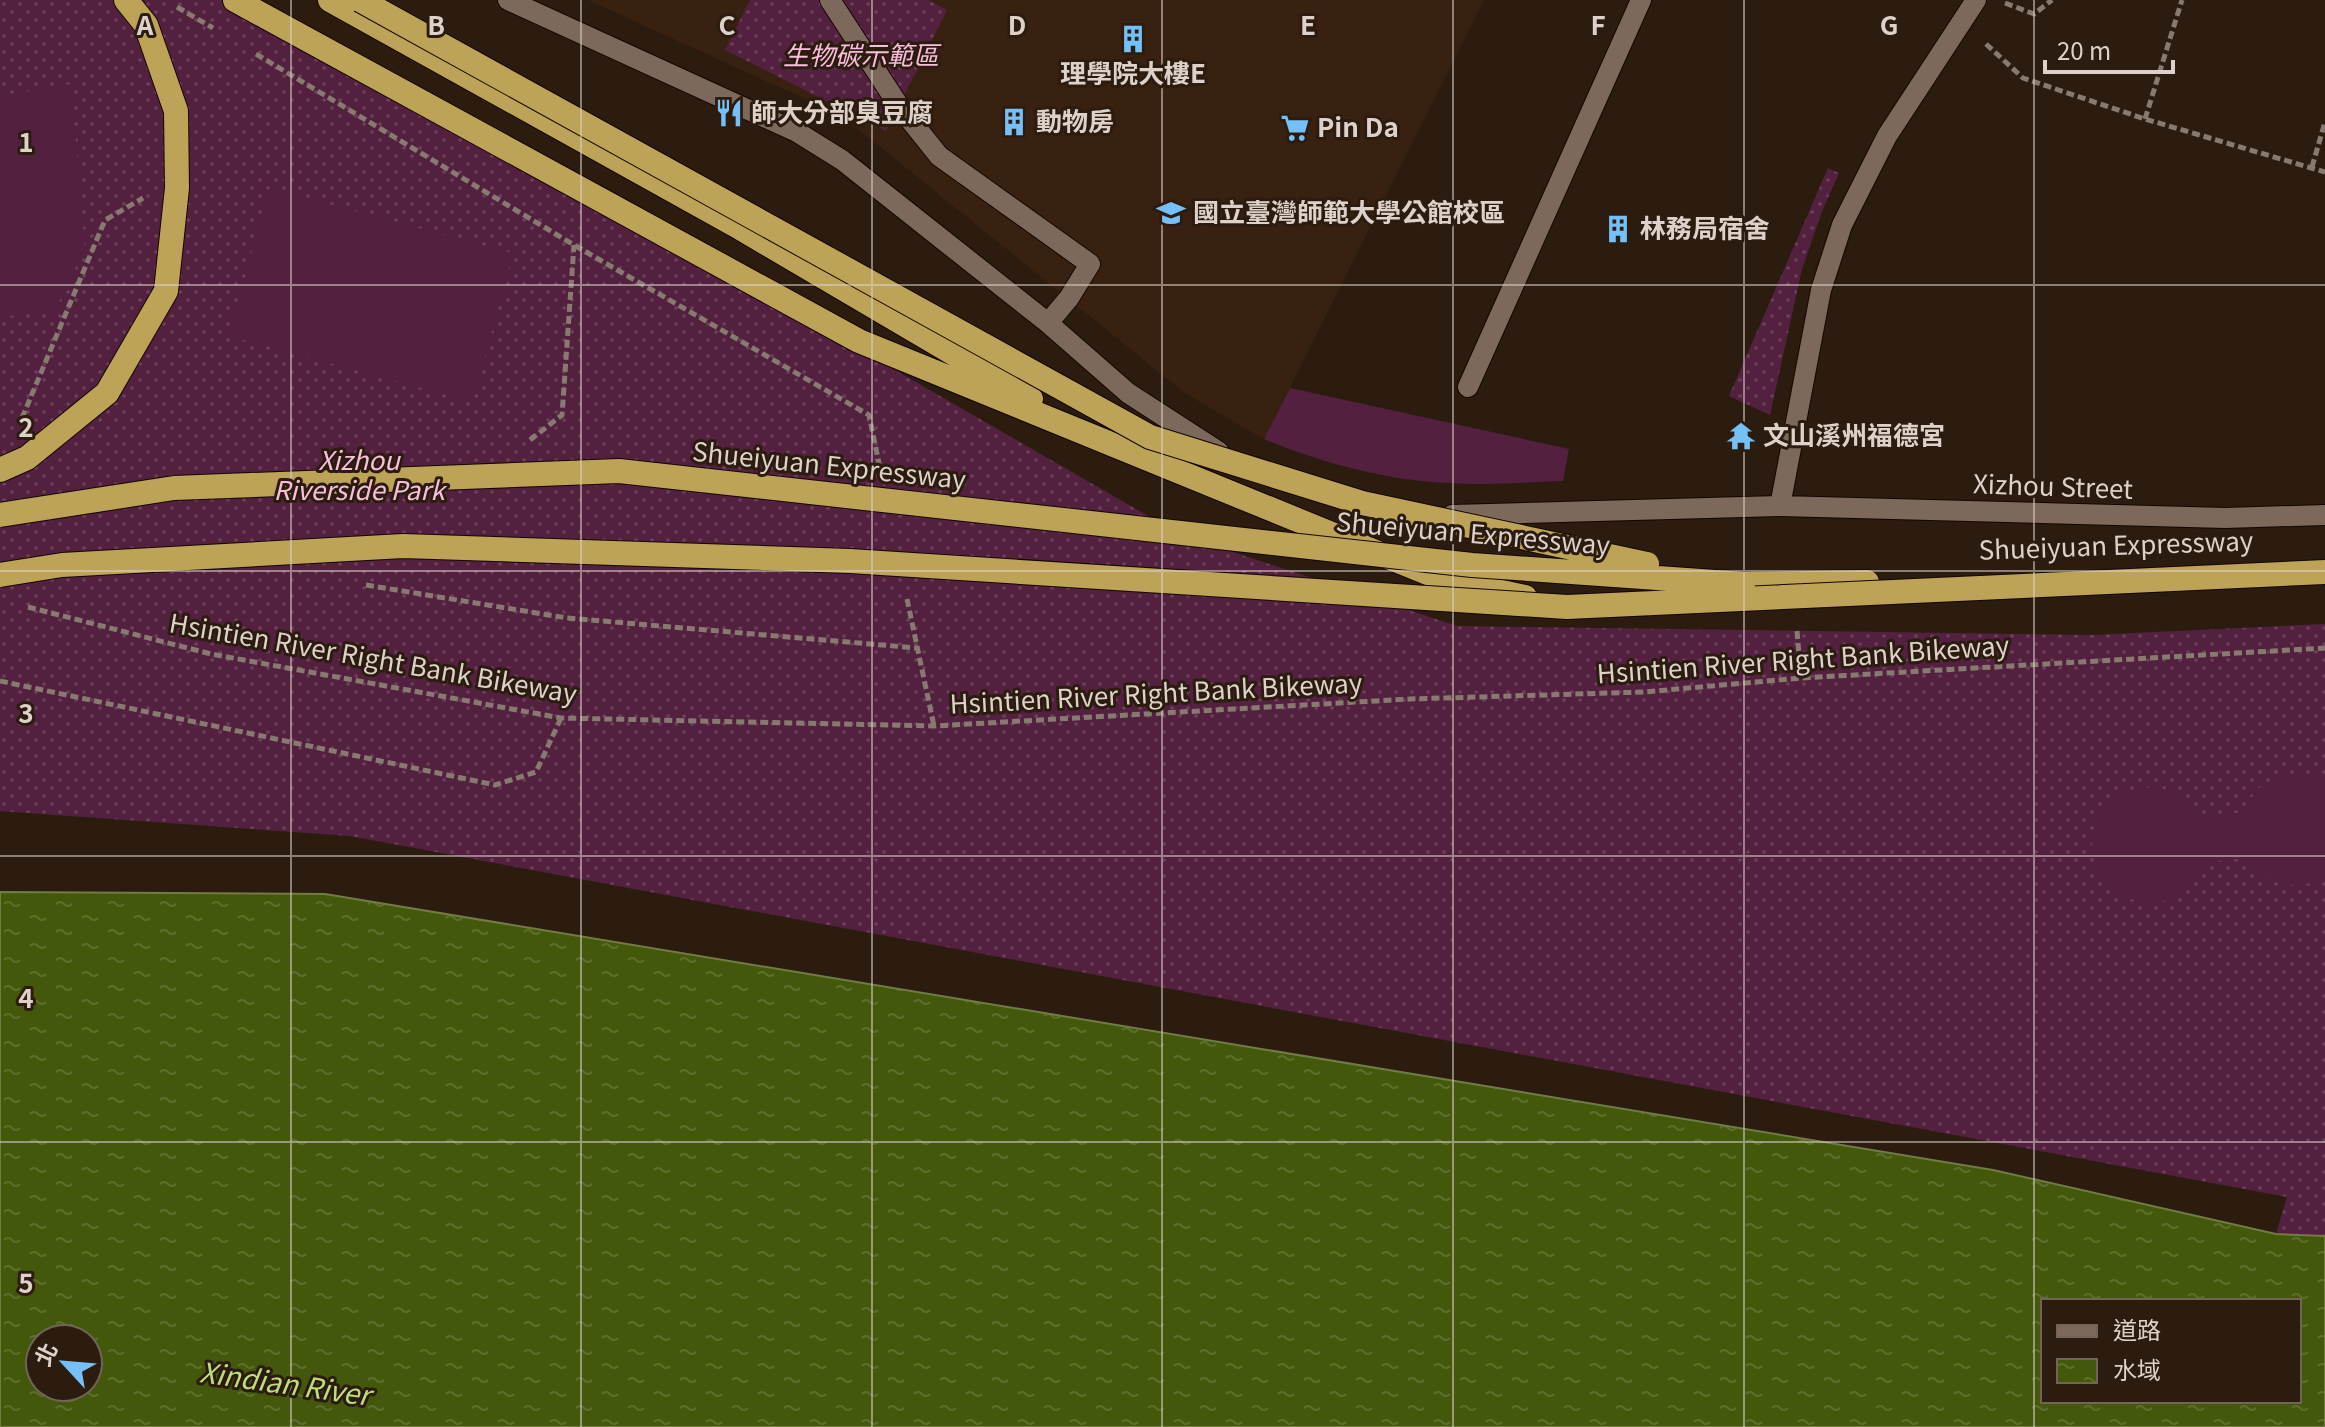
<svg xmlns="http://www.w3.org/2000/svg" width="2325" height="1427" viewBox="0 0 2325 1427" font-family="Georgia,'Noto Sans TC',serif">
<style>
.built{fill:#382111}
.grass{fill:url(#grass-dots)}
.garden{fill:#53213f}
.water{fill:url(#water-ripples);stroke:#717c44;stroke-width:2;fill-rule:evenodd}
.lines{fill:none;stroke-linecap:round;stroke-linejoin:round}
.lane-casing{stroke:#140600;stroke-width:22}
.street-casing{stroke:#140600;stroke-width:22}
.highway-casing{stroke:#140600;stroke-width:26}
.path{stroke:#887a71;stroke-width:5;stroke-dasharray:8 4;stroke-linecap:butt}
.lane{stroke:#7d695b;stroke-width:20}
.street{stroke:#7d695b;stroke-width:20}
.highway{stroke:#bda358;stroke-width:24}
.highway-bridge-casing{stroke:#140600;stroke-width:26;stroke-linecap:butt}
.highway-bridge{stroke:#bda358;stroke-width:24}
.grid{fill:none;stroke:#ddd1ca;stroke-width:2;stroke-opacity:0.55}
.labels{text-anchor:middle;stroke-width:6;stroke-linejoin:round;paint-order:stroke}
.park-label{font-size:26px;font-style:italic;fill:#f9bddd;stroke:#2c1c10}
.poi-label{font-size:26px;font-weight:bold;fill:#ddd1ca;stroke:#2c1c10;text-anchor:start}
.street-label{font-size:26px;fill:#ddd1ca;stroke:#2c1c10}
.water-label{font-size:28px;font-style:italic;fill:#bcdf7c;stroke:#2c1c10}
.grid-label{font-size:26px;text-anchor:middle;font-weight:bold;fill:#ddd1ca;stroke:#2c1c10;stroke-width:6;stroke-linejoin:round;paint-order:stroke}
</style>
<defs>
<pattern id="grass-dots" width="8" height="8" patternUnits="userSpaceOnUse" patternTransform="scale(2)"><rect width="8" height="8" fill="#53213f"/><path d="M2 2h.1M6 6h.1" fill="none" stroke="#6b4059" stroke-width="1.8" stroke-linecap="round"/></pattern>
<pattern id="water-ripples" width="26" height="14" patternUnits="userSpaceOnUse" patternTransform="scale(2)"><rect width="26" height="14" fill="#43580b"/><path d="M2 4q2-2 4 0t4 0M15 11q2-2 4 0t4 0" fill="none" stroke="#5e6f2d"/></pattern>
</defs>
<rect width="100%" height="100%" fill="#2c1c10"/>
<path class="built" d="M588 0H1484L1264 439 1186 394 858 129 812 102Z"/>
<path class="grass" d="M0 0H254L1181 535 1457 626 2091 635 2325 624V1236L2276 1234 2287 1197 350 836 0 811Z
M750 0H928L947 10 886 131 725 50Z
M1828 168 1839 173 1822 211 1802 269 1770 415 1729 396Z"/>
<path class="garden" d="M71 84 85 248 55 311 0 317V96Z
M269 188 513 253 473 402 229 336Z
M1290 388 1569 449 1563 481C1526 482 1487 486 1451 483 1385 480 1325 464 1264 439Z
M2283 774H2310L2325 783V877C2309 887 2283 888 2267 877 2260 873 2253 864 2247 858L2207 862 2184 893 2156 904 2125 898 2101 878 2091 847 2099 815 2123 792 2156 786 2187 798 2203 818 2243 812 2256 790Z"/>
<path class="water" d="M0 892 325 894 1993 1170 2276 1234 2325 1236V1427H0ZM2043 1301H2299V1401H2043ZM40 1339H88V1387H40Z"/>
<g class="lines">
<defs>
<path id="lane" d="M508 0 797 132 842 160 1048 323 1128 393 1219 452
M830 0 899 106 939 156 1090 264 1069 298 1048 323
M1468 387 1641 0
M1452 515 1780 506"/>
<path id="street" d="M1976 0 1887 136 1842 225 1821 290 1780 506 2225 518 2325 515"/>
<path id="highway" d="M235 0 859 341 1442 579 1525 597
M330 0 735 225 1031 399
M0 470 27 458 107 393 166 291 177 188 176 111 146 25 126 0
M1743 584 1867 582"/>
</defs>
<use href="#lane" class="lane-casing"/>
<use href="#street" class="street-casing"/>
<use href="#highway" class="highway-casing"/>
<path class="path" d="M2005 3 2034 14 2052 0
M177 7 213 28
M1986 44 2023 78 2145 119 2325 172
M256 54 574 245 869 415 880 468
M2145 119 2182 0
M2312 167 2325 122
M22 418 105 220 143 198
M530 440 562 415 574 245
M366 585 567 618 917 648
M907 599 934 726
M28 607 211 654 561 718 934 726 1410 699 1644 692 1801 678 2325 648
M1797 631 1801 678
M0 681 495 785 536 772 561 718"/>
<use href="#lane" class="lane"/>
<use href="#street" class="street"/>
<use href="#highway" class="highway"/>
<defs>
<path id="highway-bridge" d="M360 0 1150 437 1362 503 1647 564
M0 515 174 488 619 471 1472 565 1743 584
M0 575 62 565 403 546 850 561 1567 607 2325 572"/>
</defs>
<use href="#highway-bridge" class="highway-bridge-casing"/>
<use href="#highway-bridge" class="highway-bridge"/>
</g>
<path class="grid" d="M291 0V1427M581 0V1427M872 0V1427M1162 0V1427M1453 0V1427M1744 0V1427M2034 0V1427M0 285H2325M0 571H2325M0 856H2325M0 1142H2325"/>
<defs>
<symbol id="building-bare" viewBox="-9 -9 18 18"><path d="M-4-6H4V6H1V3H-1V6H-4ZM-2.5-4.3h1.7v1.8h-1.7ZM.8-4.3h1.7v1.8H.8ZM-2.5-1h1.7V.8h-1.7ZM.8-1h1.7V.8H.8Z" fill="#75c0f6" stroke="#2c1c10" stroke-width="2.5" paint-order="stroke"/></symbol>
<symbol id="restaurant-bare" viewBox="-9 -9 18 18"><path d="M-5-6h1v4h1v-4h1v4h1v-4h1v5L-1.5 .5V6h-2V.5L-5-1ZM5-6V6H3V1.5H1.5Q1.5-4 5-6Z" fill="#75c0f6" stroke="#2c1c10" stroke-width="2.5" paint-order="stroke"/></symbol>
<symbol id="supermarket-bare" viewBox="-9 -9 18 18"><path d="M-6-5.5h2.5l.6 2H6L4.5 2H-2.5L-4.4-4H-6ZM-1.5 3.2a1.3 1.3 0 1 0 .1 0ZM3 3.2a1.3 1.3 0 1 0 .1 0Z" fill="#75c0f6" stroke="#2c1c10" stroke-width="2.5" paint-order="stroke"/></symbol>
<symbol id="university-bare" viewBox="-9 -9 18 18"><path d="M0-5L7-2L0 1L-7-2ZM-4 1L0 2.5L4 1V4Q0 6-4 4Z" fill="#75c0f6" stroke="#2c1c10" stroke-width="2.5" paint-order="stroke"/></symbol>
<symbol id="temple-bare" viewBox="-9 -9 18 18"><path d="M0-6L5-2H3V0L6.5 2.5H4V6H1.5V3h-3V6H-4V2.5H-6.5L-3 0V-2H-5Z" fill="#75c0f6" stroke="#2c1c10" stroke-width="2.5" paint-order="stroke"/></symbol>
</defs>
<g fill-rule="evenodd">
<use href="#building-bare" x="1113" y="19" width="40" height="40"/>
<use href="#restaurant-bare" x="709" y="93" width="40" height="40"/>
<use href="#building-bare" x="994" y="102" width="40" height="40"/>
<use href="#supermarket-bare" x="1275" y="108" width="40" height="40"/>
<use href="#university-bare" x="1151" y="193" width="40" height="40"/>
<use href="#building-bare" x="1598" y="209" width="40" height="40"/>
<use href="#temple-bare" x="1721" y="416" width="40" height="40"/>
</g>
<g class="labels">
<g class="park-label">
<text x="861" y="65">生物碳示範區</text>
<text x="359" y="470">Xizhou<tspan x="359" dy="30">Riverside Park</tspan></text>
</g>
<g class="poi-label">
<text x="1133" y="83" text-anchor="middle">理學院大樓E</text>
<text x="751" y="122">師大分部臭豆腐</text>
<text x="1036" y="131">動物房</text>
<text x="1317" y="137">Pin Da</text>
<text x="1193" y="222">國立臺灣師範大學公館校區</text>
<text x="1640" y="238">林務局宿舍</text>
<text x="1763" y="445">文山溪州福德宮</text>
</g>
<g class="street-label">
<text transform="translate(829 466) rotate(6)" y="9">Shueiyuan Expressway</text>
<text transform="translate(2053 487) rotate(2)" y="9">Xizhou Street</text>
<text transform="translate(1473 534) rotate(5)" y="9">Shueiyuan Expressway</text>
<text transform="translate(2116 546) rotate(-2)" y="9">Shueiyuan Expressway</text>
<text transform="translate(373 659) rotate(10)" y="9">Hsintien River Right Bank Bikeway</text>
<text transform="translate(1803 660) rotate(-4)" y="9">Hsintien River Right Bank Bikeway</text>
<text transform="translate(1156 694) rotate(-3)" y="9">Hsintien River Right Bank Bikeway</text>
</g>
<g class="water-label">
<text transform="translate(285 1384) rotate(8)" y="10">Xindian River</text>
</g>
</g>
<g class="grid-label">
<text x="145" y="35">A</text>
<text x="436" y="35">B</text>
<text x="727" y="35">C</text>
<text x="1017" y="35">D</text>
<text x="1308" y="35">E</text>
<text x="1598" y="35">F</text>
<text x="1889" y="35">G</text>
<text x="26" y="152">1</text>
<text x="26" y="437">2</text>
<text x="26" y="723">3</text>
<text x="26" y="1008">4</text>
<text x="26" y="1293">5</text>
</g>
<rect x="2041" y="1299" width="260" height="104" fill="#2c1c10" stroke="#73645a" stroke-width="2"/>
<rect x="2057" y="1325" width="40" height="12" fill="#7d695b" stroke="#73645a" stroke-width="2"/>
<text x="2113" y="1339" font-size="24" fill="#ddd1ca">道路</text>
<rect x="2057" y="1359" width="40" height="24" fill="url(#water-ripples)" stroke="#73645a" stroke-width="2"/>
<text x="2113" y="1379" font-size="24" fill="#ddd1ca">水域</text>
<g transform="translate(64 1363) rotate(296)"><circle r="38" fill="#2c1c10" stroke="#73645a" stroke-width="2"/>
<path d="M0-6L14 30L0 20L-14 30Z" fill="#75c0f6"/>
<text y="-12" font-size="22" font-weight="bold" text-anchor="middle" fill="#ddd1ca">北</text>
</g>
<path d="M2045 60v12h128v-12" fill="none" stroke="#ddd1ca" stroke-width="4"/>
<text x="2057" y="60" font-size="24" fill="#ddd1ca" stroke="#2c1c10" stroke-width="6" paint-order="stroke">20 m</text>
</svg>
